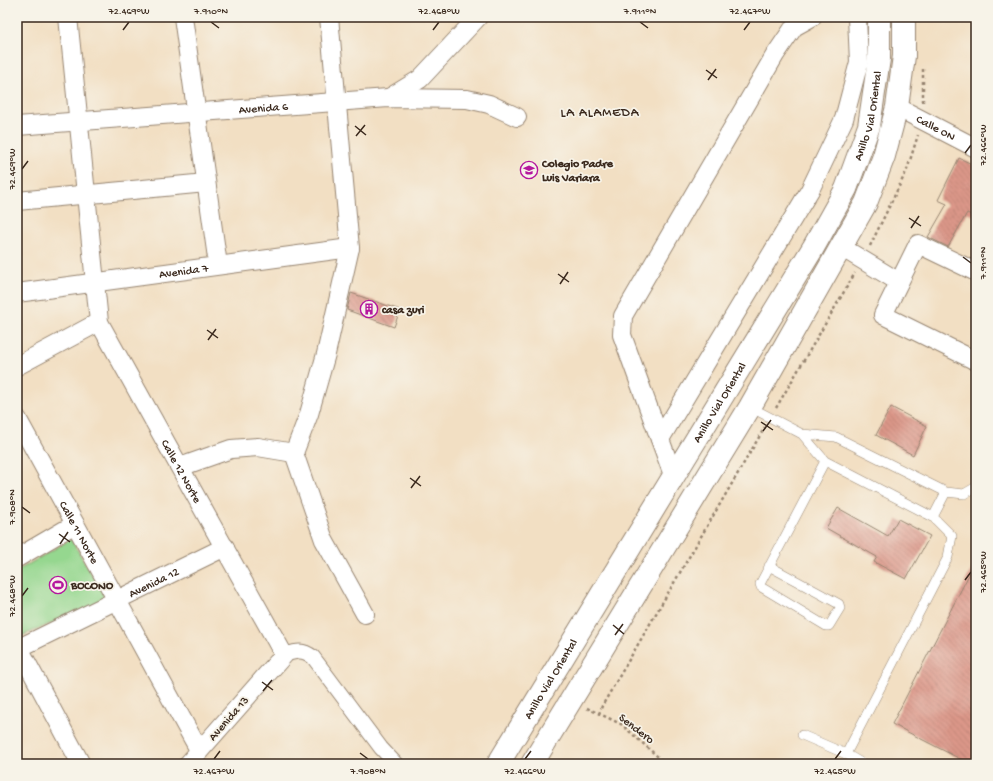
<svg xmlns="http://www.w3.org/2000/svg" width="993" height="781" viewBox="0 0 993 781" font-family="'Gochi Hand',sans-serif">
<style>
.park{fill:#95d78f;stroke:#688056}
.building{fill:url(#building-back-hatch)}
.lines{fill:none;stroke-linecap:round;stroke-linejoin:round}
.service-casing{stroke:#968470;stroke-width:10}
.pedestrian-casing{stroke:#968470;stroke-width:16}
.minor-casing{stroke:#968470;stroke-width:20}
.trunk-casing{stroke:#968470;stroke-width:24}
.path{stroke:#968470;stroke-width:2.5;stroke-dasharray:3 3;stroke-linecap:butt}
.service{stroke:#fff;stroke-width:9}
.pedestrian{stroke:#fff;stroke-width:14}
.minor{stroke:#fff;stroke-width:18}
.trunk{stroke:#fff;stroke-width:22}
.ticks{fill:none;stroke:#3b2a1e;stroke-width:1.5}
.labels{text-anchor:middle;stroke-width:3.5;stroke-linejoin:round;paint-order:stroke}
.street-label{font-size:12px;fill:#3b2a1e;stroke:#f7f3e8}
.poi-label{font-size:12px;font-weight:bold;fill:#3b2a1e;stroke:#f7f3e8;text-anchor:start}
.neighbourhood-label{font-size:13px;letter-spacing:1px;fill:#3b2a1e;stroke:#f7f3e8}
.neatline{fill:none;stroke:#3b2a1e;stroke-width:1.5}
.ticks-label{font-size:10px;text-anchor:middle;fill:#3b2a1e}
</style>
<defs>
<pattern id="building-back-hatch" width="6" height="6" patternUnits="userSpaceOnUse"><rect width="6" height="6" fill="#dc9789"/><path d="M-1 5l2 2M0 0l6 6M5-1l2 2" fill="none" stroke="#b47b6f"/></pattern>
</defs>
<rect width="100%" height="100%" fill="#f7f3e8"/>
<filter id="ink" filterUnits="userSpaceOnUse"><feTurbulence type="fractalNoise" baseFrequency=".025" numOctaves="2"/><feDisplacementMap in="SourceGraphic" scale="8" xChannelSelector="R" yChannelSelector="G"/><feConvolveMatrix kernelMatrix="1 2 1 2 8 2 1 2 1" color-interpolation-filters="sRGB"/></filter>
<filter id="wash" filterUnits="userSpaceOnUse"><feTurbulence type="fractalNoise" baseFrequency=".012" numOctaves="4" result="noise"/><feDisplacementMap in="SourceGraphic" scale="16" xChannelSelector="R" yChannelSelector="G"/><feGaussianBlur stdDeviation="0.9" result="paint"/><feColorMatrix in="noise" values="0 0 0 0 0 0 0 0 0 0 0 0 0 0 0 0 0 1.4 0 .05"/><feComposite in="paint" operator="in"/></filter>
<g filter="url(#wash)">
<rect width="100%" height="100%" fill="#f2dfc3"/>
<path class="park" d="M71 539 107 600 17 638V571Z"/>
<g id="blocks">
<path class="building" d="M959 158 976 166V217L967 213 948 247 928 237 947 204 938 200Z
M351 293 400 310 394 327 347 310Z
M891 407 927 426 913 455 876 435Z
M838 508 888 536 898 519 930 536 906 579 874 562 877 557 826 528Z
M976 561V764H970L892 724Z"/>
</g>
</g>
<g filter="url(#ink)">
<use href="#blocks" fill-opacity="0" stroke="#968470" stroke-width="1"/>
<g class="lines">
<defs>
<path id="service" d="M750 407 802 434 825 461 933 517 952 536 948 557 846 754
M802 434 836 437 946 492 964 494 976 487
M933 517 946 492
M769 566 839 604 840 608 829 626H826L761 587 760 584 825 461
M802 735 846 754 863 764"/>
<path id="pedestrian" d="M284 655C297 651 302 649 313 657L381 748 396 764"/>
<g id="minor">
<path id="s1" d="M68 17 99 322 284 655 188 764"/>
<path d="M183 17 218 265"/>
<path d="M329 17 350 248 326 354 309 414 294 453 324 540 365 614"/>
<path d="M389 98 420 79 478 17"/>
<path id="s2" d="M897 107 976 148"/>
<path id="s3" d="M17 126 388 98 467 99 489 104 517 117"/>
<path d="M17 201 206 183"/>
<path d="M841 247 899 282"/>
<path d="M976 272 918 244 883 315 976 361"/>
<path id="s4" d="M17 293 350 248"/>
<path d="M17 366 99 322"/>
<path id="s5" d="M17 418 199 750"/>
<path d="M660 439 810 190 844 119 859 62 857 17"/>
<path d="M180 467 231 449 258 447 294 453"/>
<path d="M673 475 622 335 623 316 775 55 794 27 812 17"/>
<path d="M17 558 75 524"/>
<path d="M19 648 81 764"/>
<path id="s6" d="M17 649 225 547"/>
</g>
<g id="trunk">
<path id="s7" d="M498 764 813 248 846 189 869 126 879 59V17"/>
<path d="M532 764 750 407 866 203 884 156 897 107 904 56V17"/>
</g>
</defs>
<use href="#service" class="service-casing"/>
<use href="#pedestrian" class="pedestrian-casing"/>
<use href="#minor" class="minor-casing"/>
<use href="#trunk" class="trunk-casing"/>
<path class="path" d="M923 102V67
M870 246 907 170 918 135
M776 408 855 273
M587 708 621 724 666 764
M599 714 602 706 765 427"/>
<use href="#service" class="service"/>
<use href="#pedestrian" class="pedestrian"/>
<use href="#minor" class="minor"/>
<use href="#trunk" class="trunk"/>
</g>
</g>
<path class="ticks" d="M211 22 219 28M640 22 648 28M123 30 129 22M433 30 439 22M744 30 750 22M706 70 717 78M708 80 716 69M355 126 366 135M356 136 365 125M965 153 971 145M22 169 28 161M909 218 921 226M911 228 919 216M963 257 971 263M558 274 569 282M560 284 568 272M207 330 218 338M208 340 216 329M761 422 773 430M763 431 771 420M410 478 421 486M411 488 420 476M22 507 30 513M59 534 70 542M60 544 68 532M965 580 971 572M22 596 28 588M613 625 624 634M615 635 623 624M262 682 273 690M263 691 272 680M360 753 368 759M214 759 220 751M525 759 531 751M835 759 841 751"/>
<defs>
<symbol id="university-ring" viewBox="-11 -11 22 22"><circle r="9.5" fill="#f7f3e8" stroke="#b5179e" stroke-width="1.5"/><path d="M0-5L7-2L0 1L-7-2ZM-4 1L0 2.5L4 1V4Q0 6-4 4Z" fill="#b5179e"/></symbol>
<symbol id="building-ring" viewBox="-11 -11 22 22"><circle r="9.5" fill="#f7f3e8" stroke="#b5179e" stroke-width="1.5"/><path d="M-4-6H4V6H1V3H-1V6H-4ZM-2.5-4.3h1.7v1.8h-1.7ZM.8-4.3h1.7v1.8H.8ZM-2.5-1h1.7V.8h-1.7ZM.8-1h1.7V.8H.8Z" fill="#b5179e"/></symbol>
<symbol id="stadium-ring" viewBox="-11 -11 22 22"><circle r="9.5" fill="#f7f3e8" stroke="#b5179e" stroke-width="1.5"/><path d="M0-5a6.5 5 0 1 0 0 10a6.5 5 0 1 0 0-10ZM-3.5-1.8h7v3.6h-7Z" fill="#b5179e"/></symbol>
</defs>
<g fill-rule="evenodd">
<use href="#university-ring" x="519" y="160" width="20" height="20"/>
<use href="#building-ring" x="359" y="299" width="20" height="20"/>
<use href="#stadium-ring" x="48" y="575" width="20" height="20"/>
</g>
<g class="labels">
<g class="street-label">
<text dy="4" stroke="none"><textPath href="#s3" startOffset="247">Avenida 6</textPath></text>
<text dy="4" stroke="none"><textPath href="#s7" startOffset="749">Anillo Vial Oriental</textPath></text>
<text dy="4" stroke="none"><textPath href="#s2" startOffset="44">Calle 0N</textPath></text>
<text dy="4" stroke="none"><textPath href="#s4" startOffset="168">Avenida 7</textPath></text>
<text dy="4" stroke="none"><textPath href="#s7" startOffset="424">Anillo Vial Oriental</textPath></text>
<text dy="4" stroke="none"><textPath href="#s1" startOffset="477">Calle 12 Norte</textPath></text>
<text dy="4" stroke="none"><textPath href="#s5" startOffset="130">Calle 11 Norte</textPath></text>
<text dy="4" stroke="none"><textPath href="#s6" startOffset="152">Avenida 12</textPath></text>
<text dy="4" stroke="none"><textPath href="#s7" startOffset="100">Anillo Vial Oriental</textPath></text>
<text transform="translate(228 718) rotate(-49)" y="4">Avenida 13</text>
<text transform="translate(637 728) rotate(38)" y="4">Sendero</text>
</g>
<g class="poi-label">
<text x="542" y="167">Colegio Padre<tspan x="542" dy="14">Luis Variara</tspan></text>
<text x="382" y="313">casa zuri</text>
<text x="71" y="589">BOCONO</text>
</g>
<g class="neighbourhood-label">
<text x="600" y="116">LA ALAMEDA</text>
</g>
</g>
<rect width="993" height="781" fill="none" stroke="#f7f3e8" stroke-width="44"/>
<rect x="22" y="22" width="949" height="737" class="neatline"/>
<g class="ticks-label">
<text x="129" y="14">72.469°W</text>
<text x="211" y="14">7.910°N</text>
<text x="439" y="14">72.468°W</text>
<text x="640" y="14">7.911°N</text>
<text x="750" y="14">72.467°W</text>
<text transform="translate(982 145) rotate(-90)" y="4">72.466°W</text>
<text transform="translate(11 169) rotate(-90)" y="4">72.469°W</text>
<text transform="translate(982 263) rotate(-90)" y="4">7.911°N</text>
<text transform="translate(11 507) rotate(-90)" y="4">7.908°N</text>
<text transform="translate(982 572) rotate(-90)" y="4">72.465°W</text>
<text transform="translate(11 596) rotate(-90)" y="4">72.468°W</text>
<text x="214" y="774">72.467°W</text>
<text x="368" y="774">7.908°N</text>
<text x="525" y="774">72.466°W</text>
<text x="835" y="774">72.465°W</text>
</g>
</svg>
